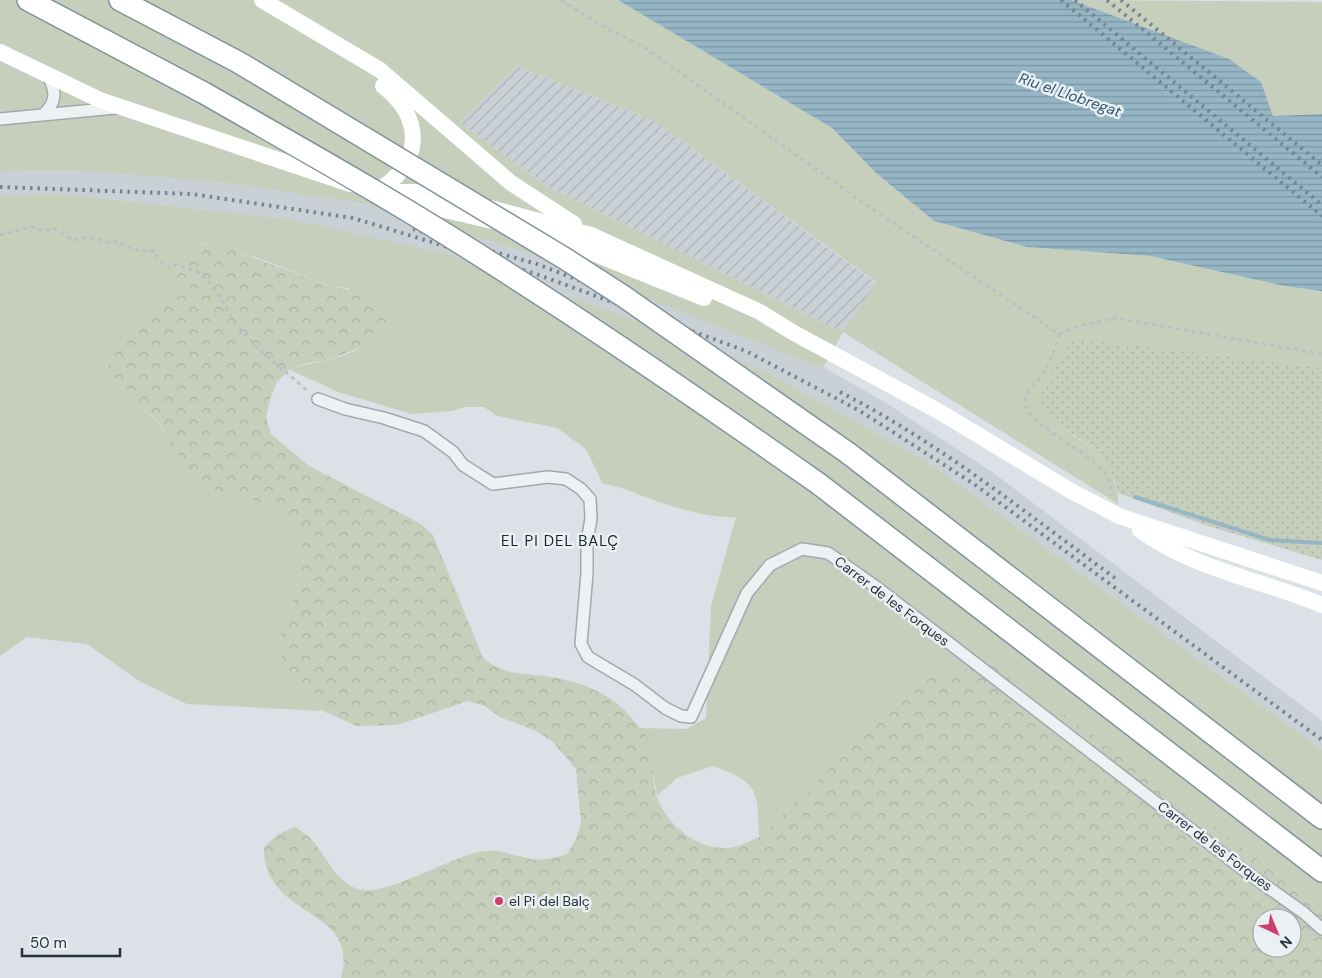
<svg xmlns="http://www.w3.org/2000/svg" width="1322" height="978" viewBox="0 0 1322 978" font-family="'DM Sans',sans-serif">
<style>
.built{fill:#c9d1d7}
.industrial{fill:url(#industrial-furrows)}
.grass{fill:#c5cfbc;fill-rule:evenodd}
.forest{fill:url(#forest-crowns);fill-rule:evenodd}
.park{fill:url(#park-dots)}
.water{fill:url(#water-rules)}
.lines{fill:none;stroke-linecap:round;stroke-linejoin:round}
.stream{stroke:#96b6c6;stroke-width:4}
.street-casing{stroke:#a1a9af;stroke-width:14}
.highway-casing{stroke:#83929c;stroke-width:24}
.path{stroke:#babfc4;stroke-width:2.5;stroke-dasharray:4 4;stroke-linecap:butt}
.street{stroke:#eef1f4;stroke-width:11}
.secondary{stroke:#fff;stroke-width:16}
.highway{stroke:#fff;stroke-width:21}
.rail{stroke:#75848f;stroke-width:4;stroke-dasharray:2.5 5;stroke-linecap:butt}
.highway-bridge-casing{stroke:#83929c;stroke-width:24;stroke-linecap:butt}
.highway-bridge{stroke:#fff;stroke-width:21}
.poi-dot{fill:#cc3f6f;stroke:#eaf0f4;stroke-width:2}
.labels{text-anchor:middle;stroke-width:5;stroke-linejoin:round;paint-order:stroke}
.street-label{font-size:14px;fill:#25323b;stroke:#eaf0f4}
.poi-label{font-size:14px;fill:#25323b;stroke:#eaf0f4;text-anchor:start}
.water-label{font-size:15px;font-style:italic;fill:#30586f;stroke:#eaf0f4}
.neighbourhood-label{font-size:15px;letter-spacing:1px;fill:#18222c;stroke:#eaf0f4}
</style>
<defs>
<pattern id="industrial-furrows" width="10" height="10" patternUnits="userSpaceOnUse" patternTransform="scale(1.25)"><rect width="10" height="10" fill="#c9d1d7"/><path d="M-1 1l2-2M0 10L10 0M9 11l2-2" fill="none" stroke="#acb4b9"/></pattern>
<pattern id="forest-crowns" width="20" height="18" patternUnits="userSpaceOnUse" patternTransform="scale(1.25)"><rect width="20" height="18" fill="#c5cfbc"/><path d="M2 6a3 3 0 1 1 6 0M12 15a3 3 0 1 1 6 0" fill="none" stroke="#a9b2a2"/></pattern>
<pattern id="park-dots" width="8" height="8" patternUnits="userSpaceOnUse" patternTransform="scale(1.25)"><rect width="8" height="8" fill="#c5cfbc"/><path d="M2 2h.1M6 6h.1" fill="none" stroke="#a9b2a2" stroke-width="1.8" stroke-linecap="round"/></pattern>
<pattern id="water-rules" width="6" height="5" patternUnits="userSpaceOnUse" patternTransform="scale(1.25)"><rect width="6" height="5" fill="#96b6c6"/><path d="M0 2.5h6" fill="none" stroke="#7a95a2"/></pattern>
</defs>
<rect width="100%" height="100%" fill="#dbe1e6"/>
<path class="built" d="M73 170 227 183 360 203 543 257 823 367 883 401 992 472 1322 721V750L928 462 765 371 288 219 60 194 0 196V171Z"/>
<path class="industrial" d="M517 66 654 121 876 283 843 332 547 186 460 123Z"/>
<path class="grass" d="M0 0H618L832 128 876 173 934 221 1027 247 1150 256 1284 286 1322 291V368L1072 339 1059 425C1090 447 1118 463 1118 504L843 332 823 368 543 257 360 203 227 183 73 170 0 171ZM517 66 654 121 876 282 843 332 547 186 460 123Z
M1072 0 1322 2V114L1272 116 1261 82Z
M60 194 288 219 448 254 635 320 765 371 928 462 1322 750V912L1255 857 996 662 932 677 915 687 759 837C758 790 759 783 713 766L677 778 657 796 648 740 638 728 687 729 706 718 711 606 736 517C712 519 672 507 648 498 634 493 619 485 603 484L586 449 557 428 497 416 484 407H464L452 411 412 414 338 392 290 370C303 364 313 363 328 360 346 356 363 347 378 338L349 288 333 287C287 270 240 247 191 242L171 290 128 334 107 366 129 400 156 419 167 437 245 498 264 503 298 534 304 550 299 588 286 616 301 689 323 711 187 704 139 681 87 644 27 637 0 656V196Z"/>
<path class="forest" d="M191 242 228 248 333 287 366 292 378 304 387 320 379 338 362 347 328 360 306 363 289 370 277 382 270 399 266 417 271 434 309 466 421 524 433 535 483 658C507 677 523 672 551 677 579 682 609 692 628 714 634 721 645 732 649 741 655 758 651 780 657 797 666 824 697 850 727 848 739 847 748 842 759 837L915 687 932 677 996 662 1255 857 1322 912V978H341C361 905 263 921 264 847L277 835 295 827C300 831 306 834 310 838 327 855 336 886 363 890 389 894 450 858 478 852 495 848 514 855 530 859 543 861 555 858 567 854L576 839 581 823 576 769 552 741 536 731 500 717 485 706 468 701 397 725 357 726 323 711 301 689 282 658 280 638 286 616 299 588 304 550 298 535 264 503 223 493 202 484 177 455 157 419 129 400 107 366 128 334 171 290ZM1262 918H1292V948H1262Z"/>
<path class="park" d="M1072 338 1322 368V560L1208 526 1118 493C1112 454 1074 436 1044 414L1041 393Z"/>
<path class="water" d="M618 0H1071L1229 59 1261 82 1273 116 1322 114V291L1284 286 1150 256 1027 247 934 221 876 173 832 128Z"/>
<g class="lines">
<path class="stream" d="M1135 497 1270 540 1322 543"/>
<defs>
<path id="street" d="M43 115C56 103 57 92 48 76
M0 119 115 108
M318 399 345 409 384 418 424 431 453 452 463 465 493 484 548 477 566 479 581 489 590 499 591 519 587 541V573L581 644 588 657 635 685 665 708 681 716 691 717 747 593 770 565 802 549 828 553 879 589 1245 871 1304 913 1322 929"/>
<path id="highway" d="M28 0 204 93
M120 0 238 62
M848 453 1322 818
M819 484 1322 871"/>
</defs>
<use href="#street" class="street-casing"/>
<use href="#highway" class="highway-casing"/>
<path class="path" d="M561 0 600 25 644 47 865 204 1059 334
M0 235 31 227 46 231 54 228 70 238 78 240 85 237 105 241 108 243 118 241C127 249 143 252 155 251 157 260 163 265 171 268L177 264 202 274 221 298 235 324 260 350 309 392
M1059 334 1082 325 1116 318 1322 354
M1059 334C1055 349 1050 362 1041 376 1037 383 1025 392 1025 401 1024 427 1099 453 1109 480 1111 485 1110 490 1110 496"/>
<use href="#street" class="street"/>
<path class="secondary" d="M262 0 380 70 511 183 574 224
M0 52 100 100 350 184
M375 192H424L462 201
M375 192C423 165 425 119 383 86
M397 199 497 222
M490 208 591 235 760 312 794 333 940 412 1071 491 1119 516 1322 583
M530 231 573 245 704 298
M1140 530C1193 569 1262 580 1322 605"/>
<use href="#highway" class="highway"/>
<path class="rail" d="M1061 0 1322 216
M1075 0 1322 205
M1107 0 1322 177
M1121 0 1322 165
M0 187 192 194 353 218 536 274 746 351 860 411 974 484 1322 740
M413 229 537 264 648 307
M840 392C938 442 1026 513 1115 578"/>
<defs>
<path id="highway-bridge" d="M238 62 564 258 623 296 848 453
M204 93C300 148 397 202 490 262 602 333 711 408 819 484"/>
</defs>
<use href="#highway-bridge" class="highway-bridge-casing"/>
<use href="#highway-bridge" class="highway-bridge"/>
</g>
<circle class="poi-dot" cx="499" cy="901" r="5"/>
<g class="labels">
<g class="street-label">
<text transform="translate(892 601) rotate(37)" y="5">Carrer de les Forques</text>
<text transform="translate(1215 846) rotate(37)" y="5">Carrer de les Forques</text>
</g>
<g class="poi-label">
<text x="509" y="906">el Pi del Balç</text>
</g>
<g class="water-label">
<text transform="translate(1070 95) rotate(19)" y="5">Riu el Llobregat</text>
</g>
<g class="neighbourhood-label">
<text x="560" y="546">EL PI DEL BALÇ</text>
</g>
</g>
<g transform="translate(1277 933) rotate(136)"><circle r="24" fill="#eaf0f4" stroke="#9ba4aa"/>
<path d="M0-4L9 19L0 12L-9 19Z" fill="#cc3f6f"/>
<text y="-8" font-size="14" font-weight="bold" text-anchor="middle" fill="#25323b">N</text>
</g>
<path d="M22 948v8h98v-8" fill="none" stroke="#25323b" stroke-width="2.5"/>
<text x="30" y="948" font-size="15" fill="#25323b" stroke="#eaf0f4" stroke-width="4" paint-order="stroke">50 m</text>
</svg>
